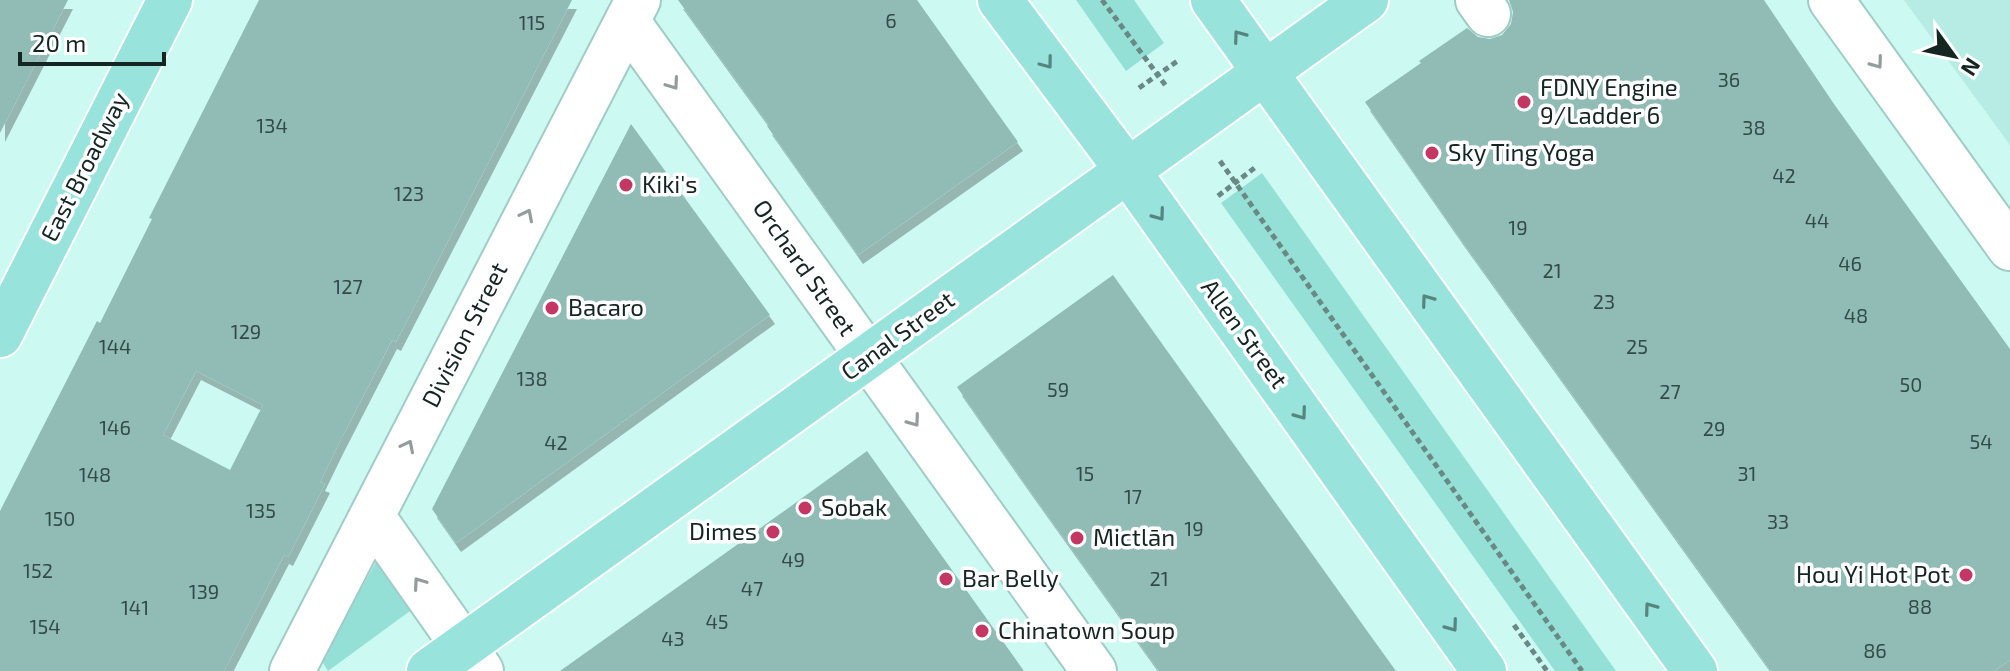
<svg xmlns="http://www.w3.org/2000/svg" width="2010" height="671" viewBox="0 0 2010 671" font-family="'Exo 2',sans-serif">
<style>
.built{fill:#b7ece5}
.green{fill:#94e0d7}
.building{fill:#91bcb6;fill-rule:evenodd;filter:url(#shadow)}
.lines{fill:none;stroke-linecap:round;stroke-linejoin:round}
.minor-casing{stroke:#a1ccc6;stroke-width:48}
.major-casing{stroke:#fff;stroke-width:48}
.path{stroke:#6a8984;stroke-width:5;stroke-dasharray:6 4;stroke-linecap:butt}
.minor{stroke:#fff;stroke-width:44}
.major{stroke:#98e3db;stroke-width:44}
.oneway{stroke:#56847e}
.oneway2{stroke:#959d9c}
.poi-dot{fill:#c43765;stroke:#fff;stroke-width:3}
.labels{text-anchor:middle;stroke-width:7;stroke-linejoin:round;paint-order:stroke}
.number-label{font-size:20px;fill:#334b47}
.poi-label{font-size:24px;fill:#142522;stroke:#fff;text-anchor:start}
.street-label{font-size:24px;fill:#142522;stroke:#fff}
</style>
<defs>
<filter id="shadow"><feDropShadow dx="5" dy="9" stdDeviation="0" flood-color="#0004"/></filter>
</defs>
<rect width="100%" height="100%" fill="#ccf9f2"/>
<path class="built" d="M1904 0H2010V145Z"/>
<path class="green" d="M1076 0H1134L1164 43 1126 71Z
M1262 173 1616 671H1555L1221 203Z
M376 562 410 611 328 671 321 660Z"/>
<path class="building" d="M0 0H68L0 133Z
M259 0H572L396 342 392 340 339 443 320 482 325 484 288 557 284 555 224 671H0V511L97 321 100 323 152 219 149 218ZM196 371 263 405 230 470 163 435Z
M678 0H917L1018 142 858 255 767 126 769 125Z
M1509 0H1764L1834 104 2010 349V660L1994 671H1771L1459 237 1365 102 1421 63 1419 61 1467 28 1478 37 1490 39 1502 35 1511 24 1513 12Z
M631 124 770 315 456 543 432 509Z
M1113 275 1370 635 1396 671H1159L1028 488 957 387Z
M867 451 1024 671H560L787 509Z"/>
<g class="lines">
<defs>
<path id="minor" d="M1478 0 1488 14
M1831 0 2010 248
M627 21 1094 671
M372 516 481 671
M292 671 638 0"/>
<path id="major" d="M1000 0 1128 171 1484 671
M1213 0 1695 671
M0 335 170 0
M429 671 1366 0"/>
</defs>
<use href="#minor" class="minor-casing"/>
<use href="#major" class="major-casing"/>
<path class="path" d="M1102 0 1166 86
M1139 88 1179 60
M1220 161 1582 671
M1218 196 1257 166
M1514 625 1547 671"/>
<use href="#minor" class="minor"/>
<use href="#major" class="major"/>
</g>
<defs><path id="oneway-chevron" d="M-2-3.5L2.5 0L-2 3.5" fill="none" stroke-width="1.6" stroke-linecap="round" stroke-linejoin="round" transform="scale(2)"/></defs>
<g class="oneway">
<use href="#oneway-chevron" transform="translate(1239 36) rotate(-126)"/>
<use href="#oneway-chevron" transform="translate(1047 63) rotate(53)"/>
<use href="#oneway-chevron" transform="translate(1159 215) rotate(54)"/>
<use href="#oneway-chevron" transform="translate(1427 300) rotate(-126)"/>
<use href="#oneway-chevron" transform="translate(1301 414) rotate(54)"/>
<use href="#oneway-chevron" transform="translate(1650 608) rotate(-126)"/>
<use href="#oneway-chevron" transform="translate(1452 626) rotate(54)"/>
</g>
<g class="oneway2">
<use href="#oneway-chevron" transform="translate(1877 63) rotate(54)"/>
<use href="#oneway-chevron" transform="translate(673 84) rotate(55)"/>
<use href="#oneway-chevron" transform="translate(527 215) rotate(-63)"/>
<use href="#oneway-chevron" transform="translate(914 421) rotate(54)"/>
<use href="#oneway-chevron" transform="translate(408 446) rotate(-63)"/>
<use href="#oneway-chevron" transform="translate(419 583) rotate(-125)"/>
</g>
<g class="poi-dot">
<circle cx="1524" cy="102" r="8"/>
<circle cx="1432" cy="153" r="8"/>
<circle cx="626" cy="185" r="8"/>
<circle cx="552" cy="308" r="8"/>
<circle cx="805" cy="508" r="8"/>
<circle cx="773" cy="532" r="8"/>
<circle cx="1077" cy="538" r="8"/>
<circle cx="1966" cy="575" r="8"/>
<circle cx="946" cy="579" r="8"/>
<circle cx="982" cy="631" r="8"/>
</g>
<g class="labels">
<g class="number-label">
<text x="891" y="28">6</text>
<text x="532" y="30">115</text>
<text x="1729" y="87">36</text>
<text x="272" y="133">134</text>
<text x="1754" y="135">38</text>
<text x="1784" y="183">42</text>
<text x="409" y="201">123</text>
<text x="1817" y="228">44</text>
<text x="1518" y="235">19</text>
<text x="1850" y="271">46</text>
<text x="1552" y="278">21</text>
<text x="348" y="294">127</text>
<text x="1604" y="309">23</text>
<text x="1856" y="323">48</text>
<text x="246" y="339">129</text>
<text x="115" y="354">144</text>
<text x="1637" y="354">25</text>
<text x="532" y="386">138</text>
<text x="1911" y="392">50</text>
<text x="1058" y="397">59</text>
<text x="1670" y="399">27</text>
<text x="115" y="435">146</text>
<text x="1714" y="436">29</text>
<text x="1981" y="449">54</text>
<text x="556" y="450">42</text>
<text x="1085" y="481">15</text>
<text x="1747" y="481">31</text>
<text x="95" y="482">148</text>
<text x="1133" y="504">17</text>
<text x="261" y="518">135</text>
<text x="60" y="526">150</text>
<text x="1778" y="529">33</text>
<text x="1194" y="536">19</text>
<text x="793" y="567">49</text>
<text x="38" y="578">152</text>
<text x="1159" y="586">21</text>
<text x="752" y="596">47</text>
<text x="204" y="599">139</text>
<text x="1920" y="614">88</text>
<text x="135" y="615">141</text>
<text x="717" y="629">45</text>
<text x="45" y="634">154</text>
<text x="673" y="646">43</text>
<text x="1875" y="658">86</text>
</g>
<g class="poi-label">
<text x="1540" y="96">FDNY Engine<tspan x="1540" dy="28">9/Ladder 6</tspan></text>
<text x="1448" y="161">Sky Ting Yoga</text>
<text x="642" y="193">Kiki's</text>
<text x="568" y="316">Bacaro</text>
<text x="821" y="516">Sobak</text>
<text x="757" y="540" text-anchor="end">Dimes</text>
<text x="1093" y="546">Mictlān</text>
<text x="1950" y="583" text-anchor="end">Hou Yi Hot Pot</text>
<text x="962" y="587">Bar Belly</text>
<text x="998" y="639">Chinatown Soup</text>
</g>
<g class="street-label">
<text transform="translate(85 167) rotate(-63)" y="8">East Broadway</text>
<text transform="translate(804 268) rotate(55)" y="8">Orchard Street</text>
<text transform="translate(1244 334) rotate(54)" y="8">Allen Street</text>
<text transform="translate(465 335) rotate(-63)" y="8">Division Street</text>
<text transform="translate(898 336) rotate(-36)" y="8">Canal Street</text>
</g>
</g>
<g transform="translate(1954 56) rotate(123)" stroke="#ffffff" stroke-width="6" paint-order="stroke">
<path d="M0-6L14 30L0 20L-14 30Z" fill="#142522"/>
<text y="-12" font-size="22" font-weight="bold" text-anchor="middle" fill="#142522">N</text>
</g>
<path d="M20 52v12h144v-12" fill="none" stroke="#142522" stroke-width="4"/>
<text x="32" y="52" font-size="24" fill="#142522" stroke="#ffffff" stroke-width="6" paint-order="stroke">20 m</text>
</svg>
